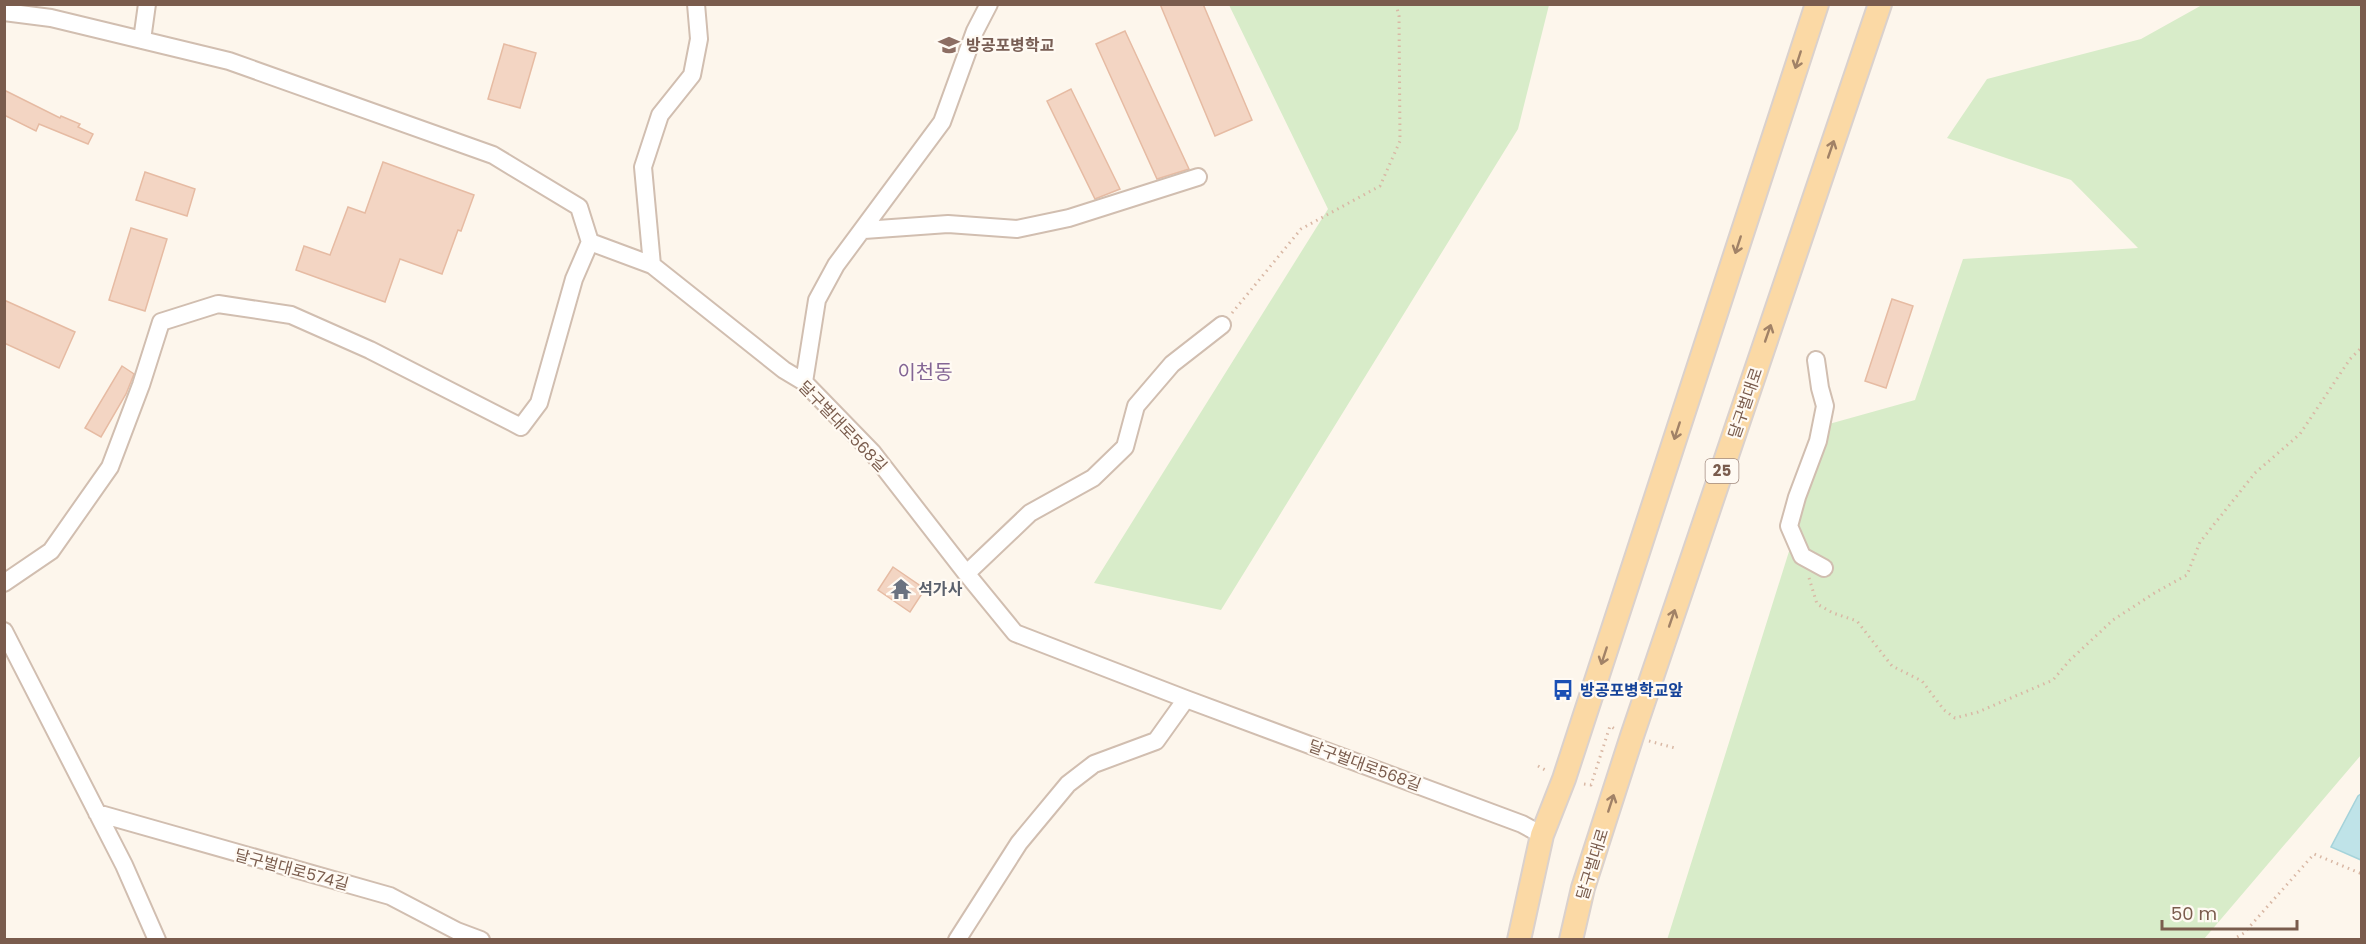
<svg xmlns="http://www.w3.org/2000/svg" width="2366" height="944" viewBox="0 0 2366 944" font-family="Poppins,'Noto Sans KR',sans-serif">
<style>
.green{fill:#d8ecc9}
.water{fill:#bfe3e8;stroke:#a5d3da;stroke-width:1.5}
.building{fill:#f3d5c3;stroke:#e6bba3;stroke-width:1.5}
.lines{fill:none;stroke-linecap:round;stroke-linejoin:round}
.minor-casing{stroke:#d1beb0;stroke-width:20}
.major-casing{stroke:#dad1cd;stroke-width:26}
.path{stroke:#d9b8a5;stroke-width:3;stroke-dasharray:1.5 4.5;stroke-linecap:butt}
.minor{stroke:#fff;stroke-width:16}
.major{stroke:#fbd9a5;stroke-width:22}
.oneway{stroke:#a18267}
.labels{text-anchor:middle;stroke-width:4.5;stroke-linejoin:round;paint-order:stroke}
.shield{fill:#fffaf3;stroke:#a28b7f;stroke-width:1.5}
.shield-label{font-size:15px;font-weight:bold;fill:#7a5c4d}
.education-label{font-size:16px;font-weight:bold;fill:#785e54;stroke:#fffaf3;text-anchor:start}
.street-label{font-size:16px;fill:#7a5c4d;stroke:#fffaf3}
.worship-label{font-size:16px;font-weight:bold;fill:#5b616d;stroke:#fffaf3;text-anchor:start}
.transit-label{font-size:16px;font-weight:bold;fill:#164399;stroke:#fffaf3;text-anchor:start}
.quarter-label{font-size:20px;fill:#846695;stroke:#fffaf3}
</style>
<rect width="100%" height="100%" fill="#fdf6ec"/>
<path class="green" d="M1229 5H1549L1518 129 1221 610 1094 583 1328 209Z
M2202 5H2361V755L2204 939 1667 940 1829 424 1915 400 1963 259 2138 248 2071 180 1947 138 1987 79 2141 39Z"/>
<path class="water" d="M2361 794V860L2331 847 2358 796Z"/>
<path class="building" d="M1160 4H1203L1252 120 1215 136Z
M1125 31 1189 169 1157 179 1096 44Z
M504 44 536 53 520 108 488 99Z
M1071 89 1120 189 1095 199 1047 101Z
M4 90 60 118 61 116 80 124 78 127 93 134 88 144 39 124 36 131 4 115Z
M383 162 474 195 461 231 458 230 442 274 400 259 385 302 296 270 304 246 330 255 348 207 365 213Z
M145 172 195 189 187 216 136 200Z
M131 228 167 239 145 311 109 300Z
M1892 299 1913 306 1886 388 1865 381Z
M4 300 75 332 59 368 4 343Z
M122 366 134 374 126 394 101 437 85 428Z
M893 567 925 589 910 612 878 590Z"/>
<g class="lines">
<defs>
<path id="minor" d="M4 12 51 18 229 61 493 155 579 207 590 242 652 265 784 370 804 382 872 452 966 573 1015 633 1186 699 1522 824 1542 835
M142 40 147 4
M864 230 948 224 1017 229 1069 218 1198 177
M652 265 643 167 660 115 692 75 699 39 696 4
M1816 360 1820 388 1825 406 1818 441 1797 497 1789 526 1802 556 1824 568
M804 382 817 300 836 265 942 122 975 31 989 4
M967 573 1030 513 1093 478 1125 447 1136 406 1172 364 1222 325
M4 583 51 551 110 467 141 385 161 322 218 304 291 315 370 350 521 427 539 403 574 279 590 242
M4 631 124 865 157 940
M97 813 390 896 457 931 481 940
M957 940 1019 843 1068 784 1094 764 1156 741 1186 699"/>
<path id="major" d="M1519 940 1542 835 1564 779 1817 4
M1571 940 1583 888 1632 736 1880 4"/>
</defs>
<use href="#minor" class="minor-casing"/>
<use href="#major" class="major-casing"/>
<path class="path" d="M1232 313 1301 229 1380 186 1400 141 1399 16 1396 4
M1809 578 1817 604 1833 613 1857 621 1892 666 1922 681 1944 710 1955 718 1978 712 2053 680 2069 661 2113 620 2156 592 2187 575 2200 542 2255 473 2300 434 2350 359 2362 347
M1649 741 1675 748
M1538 766 1547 771
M1584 784 1591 785 1610 726 1615 729
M2232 940 2244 933 2314 854 2362 874"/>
<use href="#minor" class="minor"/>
<use href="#major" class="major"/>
</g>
<defs><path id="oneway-shaft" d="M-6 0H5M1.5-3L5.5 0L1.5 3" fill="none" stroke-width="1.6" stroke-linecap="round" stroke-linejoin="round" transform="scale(1.5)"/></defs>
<g class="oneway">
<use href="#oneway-shaft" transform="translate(1798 60) rotate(108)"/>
<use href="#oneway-shaft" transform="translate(1831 149) rotate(-71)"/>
<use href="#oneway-shaft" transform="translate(1738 245) rotate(108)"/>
<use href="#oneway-shaft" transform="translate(1768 333) rotate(-71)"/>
<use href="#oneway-shaft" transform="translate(1677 431) rotate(108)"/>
<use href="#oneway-shaft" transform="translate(1672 618) rotate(-71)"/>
<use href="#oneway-shaft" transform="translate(1604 656) rotate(108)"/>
<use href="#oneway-shaft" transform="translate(1611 803) rotate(-72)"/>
</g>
<defs>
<symbol id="school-bare" viewBox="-9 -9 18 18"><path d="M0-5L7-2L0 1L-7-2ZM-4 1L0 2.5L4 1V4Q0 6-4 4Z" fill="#8d6e63" stroke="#fffaf3" stroke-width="2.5" paint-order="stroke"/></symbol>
<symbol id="temple-bare" viewBox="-9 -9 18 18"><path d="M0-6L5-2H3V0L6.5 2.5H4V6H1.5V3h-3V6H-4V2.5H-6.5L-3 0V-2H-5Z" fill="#6b7280" stroke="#fffaf3" stroke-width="2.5" paint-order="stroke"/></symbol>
<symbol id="bus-bare" viewBox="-9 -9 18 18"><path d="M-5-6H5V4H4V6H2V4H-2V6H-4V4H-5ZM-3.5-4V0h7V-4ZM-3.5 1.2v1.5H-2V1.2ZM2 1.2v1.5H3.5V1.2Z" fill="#1a4fb4" stroke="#fffaf3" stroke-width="2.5" paint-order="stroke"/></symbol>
</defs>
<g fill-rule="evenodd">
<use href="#school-bare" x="934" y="30" width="30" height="30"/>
<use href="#temple-bare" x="886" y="574" width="30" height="30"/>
<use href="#bus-bare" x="1548" y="675" width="30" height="30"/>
</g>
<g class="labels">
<rect class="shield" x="1705.5" y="459" width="33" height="24" rx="4.5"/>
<g class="shield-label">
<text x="1722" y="476">25</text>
</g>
<g class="education-label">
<text x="966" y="51">방공포병학교</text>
</g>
<g class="street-label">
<text transform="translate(1745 403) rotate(-71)" y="6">달구벌대로</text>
<text transform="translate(843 426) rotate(46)" y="6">달구벌대로568길</text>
<text transform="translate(1365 765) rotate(20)" y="6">달구벌대로568길</text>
<text transform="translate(1592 864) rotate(-73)" y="6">달구벌대로</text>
<text transform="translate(292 869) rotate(15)" y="6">달구벌대로574길</text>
</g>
<g class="worship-label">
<text x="918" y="595">석가사</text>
</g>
<g class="transit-label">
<text x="1580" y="696">방공포병학교앞</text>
</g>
<g class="quarter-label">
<text x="925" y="379">이천동</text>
</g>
</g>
<rect width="2366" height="944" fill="none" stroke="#7a5c4d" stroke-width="12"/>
<path d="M2162 920v9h135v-9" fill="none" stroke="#7a5c4d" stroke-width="3"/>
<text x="2171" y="920" font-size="18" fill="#7a5c4d" stroke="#fffaf3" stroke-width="4.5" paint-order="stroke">50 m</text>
</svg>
